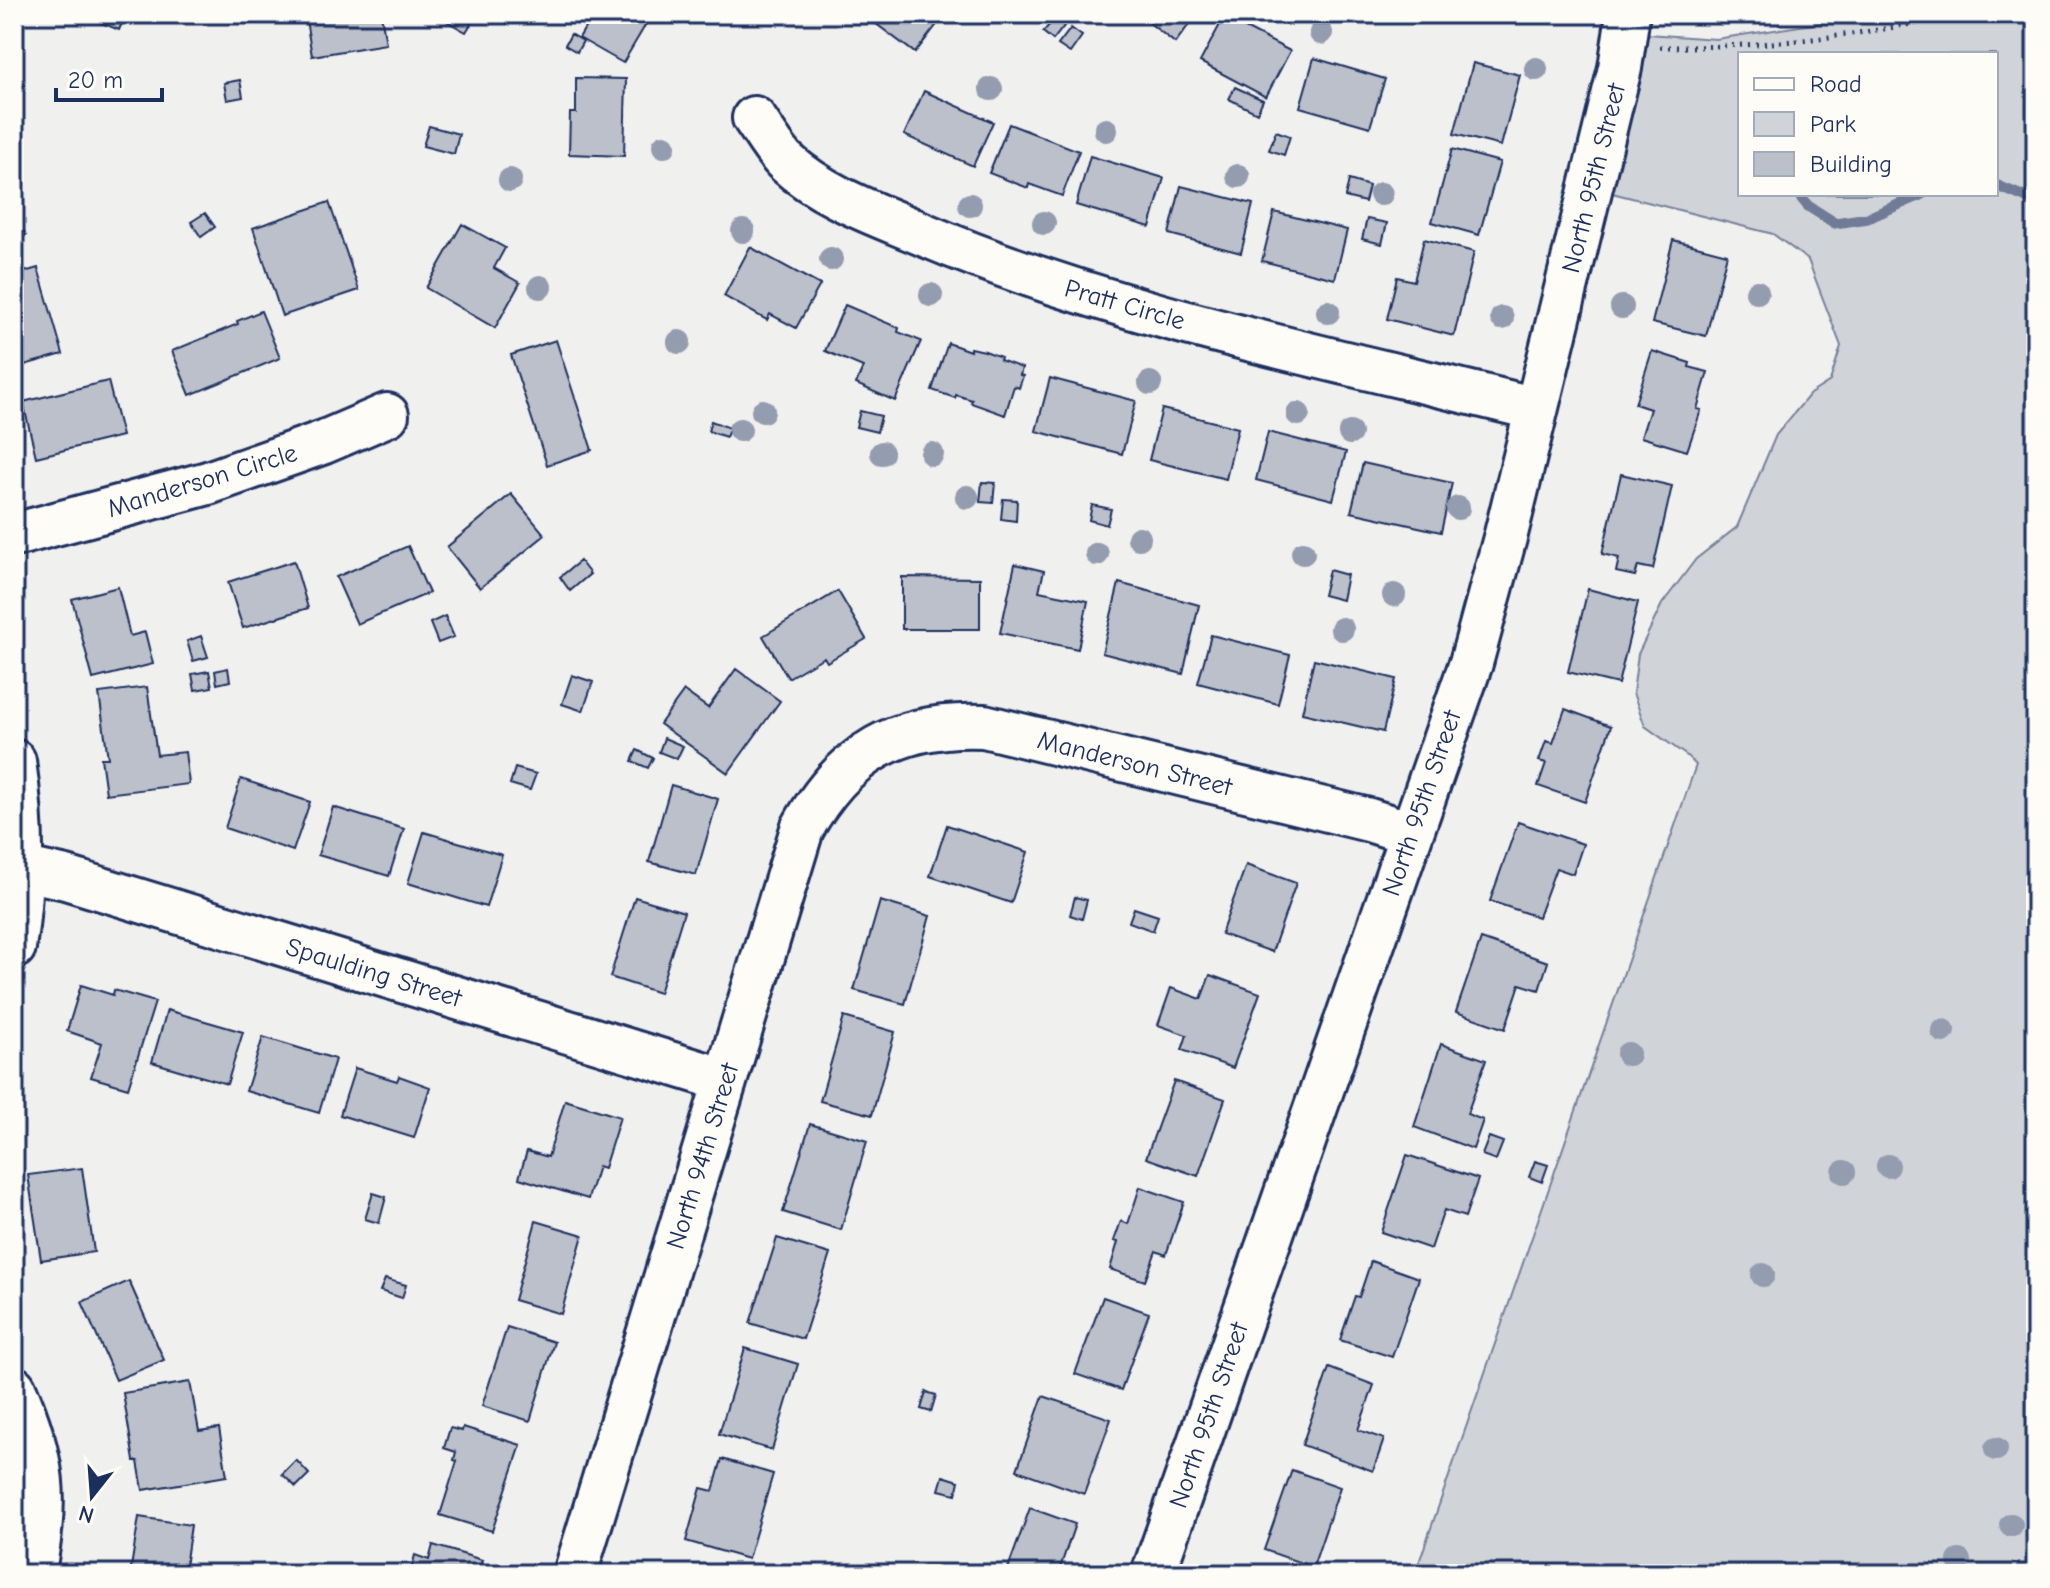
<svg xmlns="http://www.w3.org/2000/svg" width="2050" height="1588" viewBox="0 0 2050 1588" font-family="'Comic Neue',sans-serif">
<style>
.green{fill:#d0d3d8;stroke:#76819b;stroke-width:2;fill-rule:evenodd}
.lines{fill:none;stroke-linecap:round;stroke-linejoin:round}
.stream{stroke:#6f7b97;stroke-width:11}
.building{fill:#bbc0ca;stroke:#1b2f5e;stroke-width:2}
.minor-casing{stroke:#1b2f5e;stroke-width:48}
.path{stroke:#1b2f5e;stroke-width:5;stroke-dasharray:2 6;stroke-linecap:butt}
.minor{stroke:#fdfcf7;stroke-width:42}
.tree{fill:#949caf}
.labels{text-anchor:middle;stroke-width:6;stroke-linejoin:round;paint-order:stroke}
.street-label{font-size:26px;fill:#1b2f5e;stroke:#fdfcf7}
</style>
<rect width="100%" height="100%" fill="#f0f0ee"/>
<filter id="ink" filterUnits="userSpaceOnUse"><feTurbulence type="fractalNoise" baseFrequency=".0125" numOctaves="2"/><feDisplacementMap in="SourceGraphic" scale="16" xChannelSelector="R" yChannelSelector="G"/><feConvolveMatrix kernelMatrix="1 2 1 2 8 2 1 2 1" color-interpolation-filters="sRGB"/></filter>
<g filter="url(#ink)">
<path class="green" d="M1878 14H2036V1574H1415L1696 765 1687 756 1645 726 1633 693 1638 654 1662 604 1696 559 1737 527 1776 435 1810 394 1830 381 1841 346 1808 260 1773 234 1608 192 1648 34 1716 39ZM1740 54H1996V194H1740Z"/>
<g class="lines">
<path class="stream" d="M1996 185 2036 202
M1798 194 1808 206 1835 223 1868 218 1923 194"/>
</g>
<path class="building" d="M102 14H126L119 30 99 22Z
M305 14H381L386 44 312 56Z
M434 14H477L466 32Z
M593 14H652L623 63 579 38Z
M863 14H945L915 53Z
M1138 14H1197L1175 43Z
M1224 17 1290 51 1266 97 1200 62Z
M1055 18 1064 26 1053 40 1043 32Z
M1071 28 1082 36 1070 53 1058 45Z
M571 34 583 41 577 52 565 45Z
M1314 58 1385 79 1370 127 1300 107Z
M1473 63 1520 75 1501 146 1454 134Z
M576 78 626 79 624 156 569 154 570 113H576Z
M240 80 243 97 227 100 224 83Z
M1235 87 1263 100 1257 113 1229 99Z
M924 91 993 122 973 166 904 135Z
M1009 124 1079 151 1062 196 1029 184 1028 188 989 173Z
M429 126 459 134 454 154 423 146Z
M1276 131 1290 136 1284 155 1269 150Z
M1452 149 1500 162 1479 235 1432 222Z
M1090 156 1164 178 1150 227 1076 205Z
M1349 180 1369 186 1365 202 1345 197Z
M1181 186 1253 204 1241 253 1169 234Z
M329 202 359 290 282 316 253 228Z
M1274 212 1347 230 1335 279 1262 261Z
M205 213 215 227 201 237 191 222Z
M14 216 26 235 14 243Z
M1367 219 1387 223 1382 244 1362 239Z
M462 224 505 248 494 268 520 283 495 328 426 288Z
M1424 239 1474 252 1454 336 1387 319 1397 277 1414 281Z
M1673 240 1727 254 1706 336 1652 323Z
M750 247 820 285 796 328 770 314 767 320 724 296Z
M38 268 63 354 14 368V275Z
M845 305 899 328 898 332 921 341 895 401 856 384 863 367 825 351Z
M261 311 280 358 190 395 172 351 238 324 237 321Z
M556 340 592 450 547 465 511 355Z
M948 343 970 351V348L985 351 1001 357 1000 360 1022 368 1020 375 1023 376 1019 388 1014 386 1005 415 971 403 972 400 956 395 955 398 932 390Z
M1652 351 1690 363 1689 367 1708 372 1697 409 1701 410 1687 451 1641 437 1650 409 1635 404Z
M1050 378 1136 401 1122 454 1036 431Z
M108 381 122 436 36 457 23 402Z
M1162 409 1238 428 1226 479 1149 460Z
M860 411 881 416 877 432 856 427Z
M711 421 730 428 726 437 708 431Z
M1268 432 1346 452 1333 500 1256 480Z
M1363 463 1452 483 1441 532 1351 512Z
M1621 474 1672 486 1653 569 1638 566 1635 576 1616 572 1619 558 1602 554Z
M982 482 995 483 993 503 980 502Z
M511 494 545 535 480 588 447 547Z
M1003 499 1017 500 1016 521 1001 519Z
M1092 505 1111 509 1107 525 1089 520Z
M408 546 429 593 357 624 336 577Z
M294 561 308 608 243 628 228 582Z
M580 561 590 574 570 591 560 577Z
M1015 564 1044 571 1039 591 1088 601 1078 649 1000 633Z
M1329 570 1347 575 1342 600 1323 595Z
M902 577 980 578V629H902Z
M1119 583 1199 605 1183 674 1102 653Z
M118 587 130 636 145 632 153 664 93 679 72 599Z
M1588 589 1638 602 1618 684 1568 672Z
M838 591 866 639 827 662 824 657 788 678 763 636Z
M445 616 454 637 438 643 430 623Z
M1211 635 1290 655 1278 704 1198 683Z
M201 636 208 657 193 661 187 641Z
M1314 659 1396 679 1383 732 1302 713Z
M228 668 230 681 217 684 215 671Z
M736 669 780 701 728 773 660 724 684 691 708 708Z
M209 671 212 687 195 690 192 674Z
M572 675 593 682 583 711 562 704Z
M147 687 157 755 185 752 189 784 106 794 101 758H108L99 693Z
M1565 709 1611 726 1585 802 1538 786 1546 763 1539 761 1546 741 1553 743Z
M664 738 683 746 677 759 659 752Z
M637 750 653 758 648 768 632 761Z
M515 768 536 774 530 790 510 784Z
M241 779 310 802 293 851 225 828Z
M671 785 718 799 696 875 649 862Z
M333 807 404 829 389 876 318 855Z
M1518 822 1583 844 1573 874 1556 868 1538 917 1490 901Z
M947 825 1028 852 1011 903 930 876Z
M424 832 502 855 486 907 408 883Z
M1246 865 1296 883 1272 952 1221 934Z
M635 897 684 912 659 993 610 977Z
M1075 897 1087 900 1082 919 1070 915Z
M880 901 930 916 905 1004 854 990Z
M1134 908 1158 916 1153 931 1129 922Z
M1481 939 1548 962 1539 990 1520 984 1505 1029 1456 1012Z
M1210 975 1260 993 1233 1068 1182 1050 1187 1035 1158 1025 1171 988 1201 999Z
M81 985 113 995 114 990 155 1002 128 1088 91 1077 102 1043 67 1031Z
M167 1010 243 1032 227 1084 152 1062Z
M844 1017 895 1032 872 1115 820 1101Z
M263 1037 335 1059 319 1113 246 1091Z
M1441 1044 1486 1060 1467 1114 1483 1120 1473 1149 1414 1127Z
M355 1068 397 1081 399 1076 430 1087 414 1138 340 1115Z
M1174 1081 1225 1099 1198 1176 1146 1158Z
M565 1100 620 1117 604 1168 598 1166 588 1199 519 1178 527 1151 548 1157Z
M810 1124 867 1141 841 1230 783 1212Z
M1489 1137 1503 1142 1496 1160 1482 1155Z
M1407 1155 1478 1179 1465 1217 1444 1210 1431 1249 1381 1232Z
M1535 1161 1548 1165 1542 1182 1529 1177Z
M82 1168 94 1252 41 1260 28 1175Z
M1140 1187 1184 1202 1166 1255 1156 1251 1145 1281 1110 1269 1118 1242 1114 1241 1121 1221 1128 1224Z
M373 1193 386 1197 379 1223 365 1219Z
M536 1221 583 1235 561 1314 514 1300Z
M777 1238 830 1254 803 1339 750 1323Z
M1371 1261 1419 1278 1392 1357 1340 1340 1355 1296 1359 1297Z
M385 1279 406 1285 402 1298 380 1291Z
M129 1281 164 1360 116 1380 82 1302Z
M1103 1297 1149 1313 1121 1390 1075 1374Z
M507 1327 554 1342 530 1421 482 1406Z
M745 1348 798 1364 772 1450 719 1434Z
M1329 1368 1374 1385 1358 1430 1384 1439 1373 1471 1302 1445Z
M190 1382 199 1431 219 1428 227 1476 143 1490 138 1461H134L123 1393Z
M926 1392 936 1395 931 1412 921 1409Z
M1043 1396 1111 1419 1084 1494 1017 1470Z
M463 1427 521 1445 492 1531 440 1515 457 1461 454 1460 456 1452 444 1448 450 1428 462 1431Z
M722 1459 773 1474 748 1559 686 1541 701 1488 713 1491Z
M296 1460 309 1474 296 1487 282 1474Z
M1292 1470 1340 1487 1313 1567 1264 1550Z
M943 1476 959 1481 956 1494 939 1490Z
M1030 1508 1075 1524 1058 1574H1006Z
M139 1517 191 1525 184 1574H130Z
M433 1545 482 1560 478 1574H410L415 1555 429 1560Z"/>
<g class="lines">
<defs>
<path id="minor" d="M754 118C764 132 774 150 786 162 824 197 878 215 925 235 1119 317 1332 358 1536 409
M14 535 208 483 324 442 387 415
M14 761C23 823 24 886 14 947
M21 868 66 878 725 1080
M14 1388C44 1457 49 1500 33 1574
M575 1574 802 829C844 753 898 722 984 726L1369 820 1410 833
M1153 1574 1471 663 1506 534 1620 68 1628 14"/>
</defs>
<use href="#minor" class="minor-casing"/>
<path class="path" d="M1660 47C1762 48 1861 36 1960 14"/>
<use href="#minor" class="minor"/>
</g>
<g class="tree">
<circle cx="1321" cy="33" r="12"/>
<circle cx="1536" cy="69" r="12"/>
<circle cx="991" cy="89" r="12"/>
<circle cx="1106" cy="130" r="12"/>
<circle cx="664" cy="146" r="12"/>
<circle cx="1238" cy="176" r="12"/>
<circle cx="510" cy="180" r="12"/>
<circle cx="1381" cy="194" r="12"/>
<circle cx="970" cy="205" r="12"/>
<circle cx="1044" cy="223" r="12"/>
<circle cx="743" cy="231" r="12"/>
<circle cx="831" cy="259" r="12"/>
<circle cx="540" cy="287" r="12"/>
<circle cx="1757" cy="292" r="12"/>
<circle cx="931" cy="295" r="12"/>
<circle cx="1622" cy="307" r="12"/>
<circle cx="1328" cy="312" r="12"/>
<circle cx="1502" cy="318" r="12"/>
<circle cx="679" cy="342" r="12"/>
<circle cx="1150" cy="383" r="12"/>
<circle cx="763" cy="411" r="12"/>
<circle cx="1298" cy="414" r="12"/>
<circle cx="740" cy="430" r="12"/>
<circle cx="1350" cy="433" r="12"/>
<circle cx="882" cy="453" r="12"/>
<circle cx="932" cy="454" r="12"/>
<circle cx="967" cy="497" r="12"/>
<circle cx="1458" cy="508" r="12"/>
<circle cx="1139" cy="538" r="12"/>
<circle cx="1303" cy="553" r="12"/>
<circle cx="1097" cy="554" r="12"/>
<circle cx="1394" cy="595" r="12"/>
<circle cx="1342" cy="629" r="12"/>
<circle cx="1943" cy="1031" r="12"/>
<circle cx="1628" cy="1054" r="12"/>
<circle cx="1888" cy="1166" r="12"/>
<circle cx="1844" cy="1172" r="12"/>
<circle cx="1763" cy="1275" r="12"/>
<circle cx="1996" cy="1449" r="12"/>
<circle cx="2011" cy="1525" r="12"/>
<circle cx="1959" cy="1561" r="12"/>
</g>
</g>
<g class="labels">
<g class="street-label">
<text transform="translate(1593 178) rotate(-76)" y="9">North 95th Street</text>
<text transform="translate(1125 304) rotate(16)" y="9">Pratt Circle</text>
<text transform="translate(202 480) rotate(-17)" y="9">Manderson Circle</text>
<text transform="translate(1135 763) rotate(14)" y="9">Manderson Street</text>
<text transform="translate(1421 803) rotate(-71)" y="9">North 95th Street</text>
<text transform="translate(374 972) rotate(17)" y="9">Spaulding Street</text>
<text transform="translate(702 1156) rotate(-73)" y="9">North 94th Street</text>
<text transform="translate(1208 1415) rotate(-71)" y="9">North 95th Street</text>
</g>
</g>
<rect width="2050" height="1588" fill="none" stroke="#fdfcf7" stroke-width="48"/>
<rect x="24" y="24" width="2002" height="1540" fill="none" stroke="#1b2f5e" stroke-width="3" filter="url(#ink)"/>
<rect x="1738" y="52" width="260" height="144" fill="#fdfcf7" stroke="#a3aaba" stroke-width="2"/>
<rect x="1754" y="78" width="40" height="12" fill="#fdfcf7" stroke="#a3aaba" stroke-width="2"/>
<text x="1810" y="92" font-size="24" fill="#1b2f5e">Road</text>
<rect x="1754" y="112" width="40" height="24" fill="#d0d3d8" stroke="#a3aaba" stroke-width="2"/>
<text x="1810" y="132" font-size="24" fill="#1b2f5e">Park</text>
<rect x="1754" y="152" width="40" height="24" fill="#bbc0ca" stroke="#a3aaba" stroke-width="2"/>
<text x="1810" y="172" font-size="24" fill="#1b2f5e">Building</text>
<g transform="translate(92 1496) rotate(197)" stroke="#fdfcf7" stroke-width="6" paint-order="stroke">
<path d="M0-6L14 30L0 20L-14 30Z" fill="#1b2f5e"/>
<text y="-12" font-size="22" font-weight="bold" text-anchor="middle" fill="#1b2f5e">N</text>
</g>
<path d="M56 88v12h106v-12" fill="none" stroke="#1b2f5e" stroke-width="4"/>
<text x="68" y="88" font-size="24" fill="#1b2f5e" stroke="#fdfcf7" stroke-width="6" paint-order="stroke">20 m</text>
</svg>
